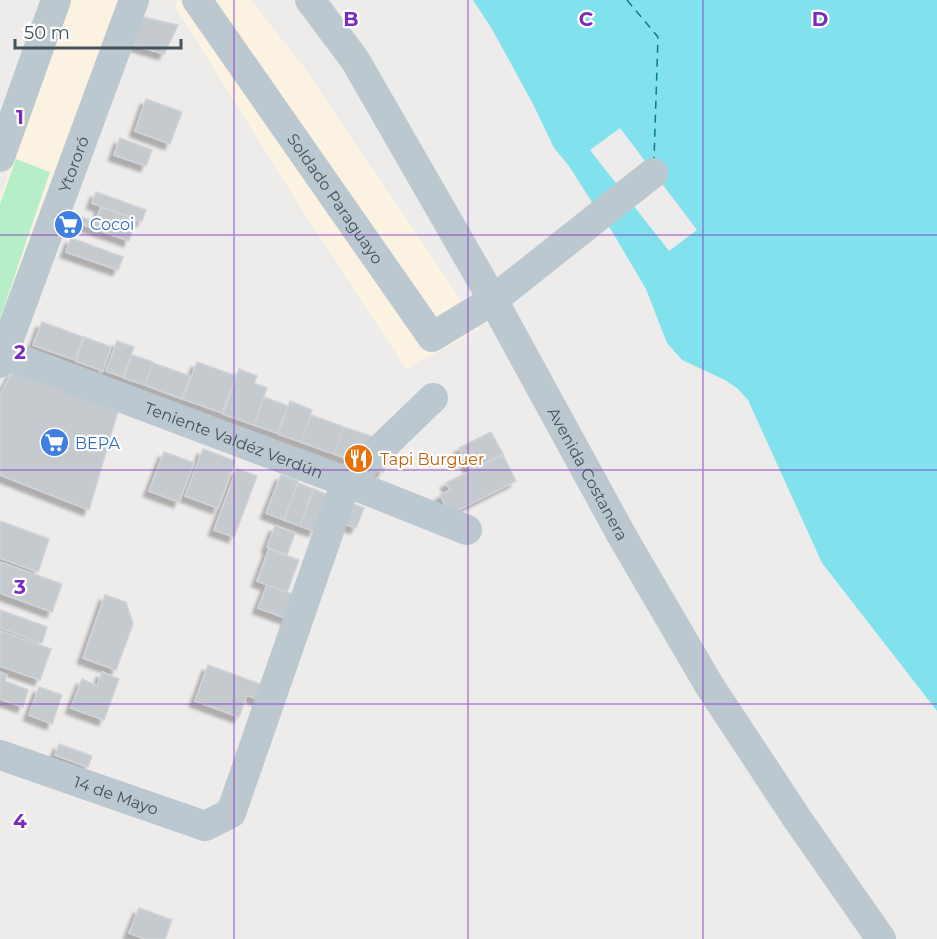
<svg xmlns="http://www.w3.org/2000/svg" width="937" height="939" viewBox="0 0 937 939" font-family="Montserrat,sans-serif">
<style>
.commercial{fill:#fcf2e2}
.green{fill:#b6efc7}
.water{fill:#81e2ee}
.pier{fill:#eeebeb}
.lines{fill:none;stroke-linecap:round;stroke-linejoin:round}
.ferry{stroke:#097c8b;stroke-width:1.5;stroke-dasharray:8 6;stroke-linecap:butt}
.building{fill:#c5cacf;stroke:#cfd2d8;stroke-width:1.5;filter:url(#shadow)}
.minor{stroke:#bbc8cf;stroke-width:30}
.grid{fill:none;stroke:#7b2cbf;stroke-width:1.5;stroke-opacity:0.55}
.labels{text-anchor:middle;stroke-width:4.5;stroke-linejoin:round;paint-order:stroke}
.street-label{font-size:16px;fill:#435159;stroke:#fff}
.shop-label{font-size:16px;fill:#366cbe;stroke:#fff;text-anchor:start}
.food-label{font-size:16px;fill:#c56008;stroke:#fff;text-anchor:start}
.grid-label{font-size:20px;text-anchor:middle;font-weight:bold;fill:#7b2cbf;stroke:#fff;stroke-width:4.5;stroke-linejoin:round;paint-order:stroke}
</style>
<defs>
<filter id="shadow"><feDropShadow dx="-5.5" dy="5.5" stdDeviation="1.5" flood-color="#0004"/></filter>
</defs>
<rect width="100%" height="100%" fill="#eeebeb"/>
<path class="commercial" d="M71 0H119L0 319V197L23 131Z
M177 0H251L307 71 480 329 406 369 308 219 222 82 175 6Z"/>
<path class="green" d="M16 159 50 172 0 319V204Z"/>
<path class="water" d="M473 0H937V711L822 563 748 400 738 389 725 380 682 360 667 343 646 289 607 223 595 207 569 166 554 148 534 106 492 29Z"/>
<path class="pier" d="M620 128 697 230 669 251 590 150Z"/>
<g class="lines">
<path class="ferry" d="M627 0 658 37 654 160"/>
</g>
<path class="building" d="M143 17 178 25 164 54 131 44Z
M146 99 182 112 170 144 135 131Z
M120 138 152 150 146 166 114 155Z
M96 192 146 210 142 221 92 203Z
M101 207 136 220 133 230 97 217Z
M78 216 96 222 97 218 132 231 129 241 76 222Z
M71 238 123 257 118 270 66 252Z
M42 322 83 337 75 360 33 345Z
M84 337 111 347 103 371 76 361Z
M117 341 134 347 123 377 106 371Z
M132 355 153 362 145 385 124 378Z
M197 362 236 376 222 413 183 399Z
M153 363 190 376 182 399 145 385Z
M239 369 257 376 254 383 267 388 254 425 223 414Z
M13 371 118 411 89 510 0 475V395Z
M264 397 288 406 277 433 254 425Z
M290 401 312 410 301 442 278 434Z
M311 415 344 427 334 454 301 442Z
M344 427 393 444 383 472 334 454Z
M491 432 503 454 471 470 459 448Z
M203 449 235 461 218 508 185 496Z
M164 452 194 463 179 502 149 491Z
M503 455 516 481 450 514 440 495 450 490 446 483Z
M237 469 257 476 234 537 214 530Z
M281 475 298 481 284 520 266 513Z
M298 483 313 489 300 526 284 520Z
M314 489 328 495 314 531 300 526Z
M330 495 364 508 356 528 322 516Z
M0 521 49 539 38 572 0 558Z
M275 526 295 533 287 555 267 547Z
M269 549 299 560 287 592 257 581Z
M0 562 62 584 52 612 0 593Z
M267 585 311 601 302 624 258 608Z
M105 595 126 602 133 624 116 670 83 658Z
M0 610 47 627 42 643 0 628Z
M0 631 51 649 40 680 0 666Z
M208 665 287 694 282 709 247 695 239 717 195 701Z
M0 672 7 675 5 681 28 690 23 707 0 699Z
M102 672 119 679 104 720 71 708 82 679 97 686Z
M39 687 62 695 52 724 29 715Z
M59 744 92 756 88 767 55 755Z
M139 908 172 920 165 939H145L129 933Z"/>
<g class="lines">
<g class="minor">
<path id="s1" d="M197 0 432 337 493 300 653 173"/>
<path id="s2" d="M310 0 355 60 493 300 622 536 709 685 796 817 881 939"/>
<path d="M0 157 56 0"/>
<path id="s3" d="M0 352 346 482 467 530"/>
<path id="s4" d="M0 363 134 0"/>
<path id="s5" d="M0 755 205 826 231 813 346 482 433 398"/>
</g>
</g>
<path class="grid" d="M234 0V939M468 0V939M703 0V939M0 235H937M0 470H937M0 704H937"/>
<defs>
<symbol id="supermarket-disc" viewBox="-11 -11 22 22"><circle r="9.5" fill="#3f7fe0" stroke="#fff"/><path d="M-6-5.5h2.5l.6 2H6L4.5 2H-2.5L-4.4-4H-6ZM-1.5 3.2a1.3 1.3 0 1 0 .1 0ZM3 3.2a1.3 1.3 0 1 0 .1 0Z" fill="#fff"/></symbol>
<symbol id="restaurant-disc" viewBox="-11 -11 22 22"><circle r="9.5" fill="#e8710a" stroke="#fff"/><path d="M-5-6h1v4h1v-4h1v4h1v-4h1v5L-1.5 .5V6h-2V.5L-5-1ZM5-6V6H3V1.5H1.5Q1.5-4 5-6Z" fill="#fff"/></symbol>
</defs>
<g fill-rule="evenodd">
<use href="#supermarket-disc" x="52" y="208" width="33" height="33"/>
<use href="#supermarket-disc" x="38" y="426" width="33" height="33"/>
<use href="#restaurant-disc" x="342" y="442" width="33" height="33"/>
</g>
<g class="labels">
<g class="street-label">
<text dy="6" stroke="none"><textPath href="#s4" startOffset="212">Ytororó</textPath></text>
<text dy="6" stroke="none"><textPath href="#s1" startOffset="242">Soldado Paraguayo</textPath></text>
<text dy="6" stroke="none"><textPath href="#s3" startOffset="250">Teniente Valdéz Verdún</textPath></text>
<text dy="6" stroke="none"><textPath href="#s2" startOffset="550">Avenida Costanera</textPath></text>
<text dy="6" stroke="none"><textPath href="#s5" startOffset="123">14 de Mayo</textPath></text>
</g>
<g class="shop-label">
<text x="90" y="230">Cocoi</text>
<text x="75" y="449">BEPA</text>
</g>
<g class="food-label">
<text x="380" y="465">Tapi Burguer</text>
</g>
</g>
<g class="grid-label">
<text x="351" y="26">B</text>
<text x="586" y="26">C</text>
<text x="820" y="26">D</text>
<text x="20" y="124">1</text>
<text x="20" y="359">2</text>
<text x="20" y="594">3</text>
<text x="20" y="828">4</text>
</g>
<path d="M15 39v9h166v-9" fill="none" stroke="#435159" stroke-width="3"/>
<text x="24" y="39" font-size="18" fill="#435159" stroke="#ffffff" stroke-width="4.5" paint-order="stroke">50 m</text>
</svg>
